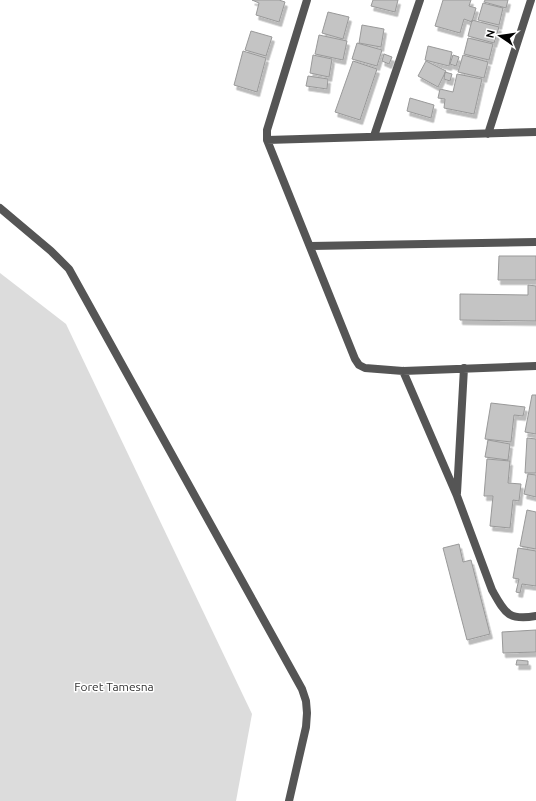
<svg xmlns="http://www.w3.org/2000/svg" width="536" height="801" viewBox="0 0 536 801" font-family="Ubuntu,sans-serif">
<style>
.green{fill:#dcdcdc}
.building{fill:#c4c4c4;stroke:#999;filter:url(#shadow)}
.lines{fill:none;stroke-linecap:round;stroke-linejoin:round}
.street{stroke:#555;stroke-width:8}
.labels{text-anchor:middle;stroke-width:3;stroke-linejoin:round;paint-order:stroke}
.park-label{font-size:12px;fill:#333;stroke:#fff}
</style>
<defs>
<filter id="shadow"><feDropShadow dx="2.5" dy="4.5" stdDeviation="0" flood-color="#0004"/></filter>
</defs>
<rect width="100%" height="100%" fill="#fff"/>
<path class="green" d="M0 273 66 324 252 714 236 801H0Z"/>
<path class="building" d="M252 0H279L285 2 279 22 256 15 259 3Z
M373 0H398L395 12 371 6Z
M443 0H471L469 6 476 8 472 22 464 19 460 33 435 26Z
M485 0H508L506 8 484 2Z
M483 3 503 8 499 25 478 20Z
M328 12 349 17 343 39 322 33Z
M472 20 499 27 494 43 468 36Z
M362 25 384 29 381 47 359 43Z
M251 31 272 37 266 56 245 50Z
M319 35 347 41 343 60 315 54Z
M468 38 493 44 489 60 464 54Z
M357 43 382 50 377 66 352 59Z
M428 46 452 52 449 66 425 60Z
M243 51 266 58 257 92 234 85Z
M384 54 392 57 389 64 382 61Z
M313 55 332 59 329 77 310 73Z
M453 55 459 57 456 66 450 64Z
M463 55 488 62 484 78 458 72Z
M353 61 377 69 360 120 335 112Z
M426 61 446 71 438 87 418 76Z
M445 72 452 74 450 81 444 79Z
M457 74 482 79 474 114 444 108 445 99 438 98 440 89 453 92Z
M308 76 328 79 327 89 306 86Z
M410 98 434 105 431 118 407 111Z
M499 256H536V280H498Z
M528 285 536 286V321L460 320V294L528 295Z
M532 395H536V434L525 432Z
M491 403 525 407 523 416 514 415 511 442 485 439Z
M527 438 536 439V473H525Z
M488 440 510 444 508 460 485 457Z
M487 459 510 461 508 483 521 484 519 501 513 500 510 528 490 526 493 496H484Z
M528 474 536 475V497L524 494Z
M527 510 536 512V549L520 546Z
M459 544 463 562 471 560 490 634 467 640 443 548Z
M518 548 536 551V586L522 584 520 593 516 592 519 579 513 578Z
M536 630V652L503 653 502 632Z
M517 660 528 661V665H516Z"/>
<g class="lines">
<path class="street" d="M307 0 267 130V140L355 359 359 365 365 368 403 371 536 366
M488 134 531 0
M374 136 420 0
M267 140 536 132
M0 208 51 251 69 269 302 689 306 701 307 713 306 727 289 801
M311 246 536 242
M403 371 457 496 492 590C505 613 508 621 536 616
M457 493 464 368"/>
</g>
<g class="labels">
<g class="park-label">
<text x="114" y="691">Foret Tamesna</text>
</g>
</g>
<g transform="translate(500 36) rotate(283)" stroke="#ffffff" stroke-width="3" paint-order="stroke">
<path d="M0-3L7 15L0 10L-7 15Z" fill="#000000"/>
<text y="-6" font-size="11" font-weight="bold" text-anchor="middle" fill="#000000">N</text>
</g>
</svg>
